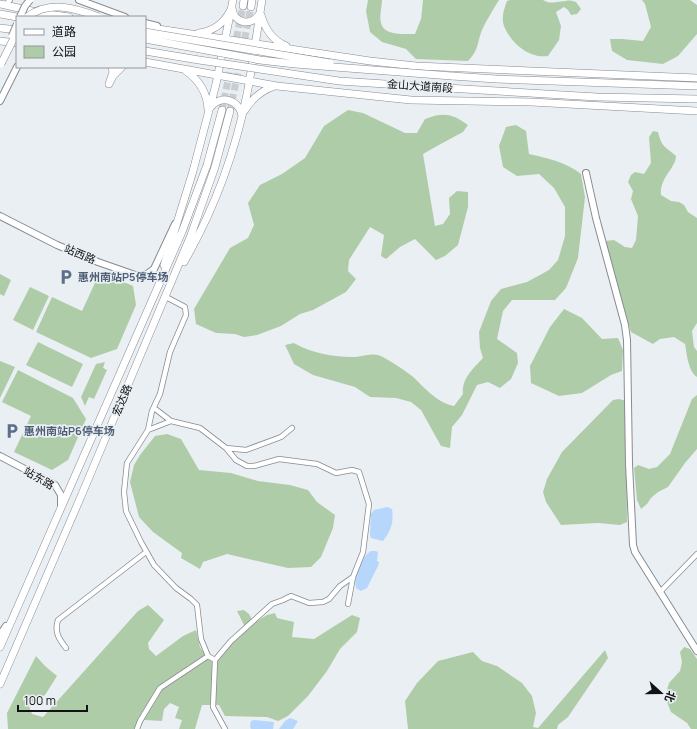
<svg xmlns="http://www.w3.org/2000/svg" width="697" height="729" viewBox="0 0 697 729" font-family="Manrope,'Noto Sans SC',sans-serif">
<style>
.green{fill:#afcca8}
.water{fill:#b7d6fb}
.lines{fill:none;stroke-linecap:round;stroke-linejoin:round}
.primary-tunnel{stroke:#c9ced2;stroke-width:7;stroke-dasharray:7 3.5;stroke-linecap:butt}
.street-casing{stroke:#878b91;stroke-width:6}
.secondary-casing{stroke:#878b91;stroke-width:8}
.primary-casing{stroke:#878b91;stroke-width:8}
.street{stroke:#fff;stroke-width:4.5}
.secondary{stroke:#fff;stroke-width:6}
.primary{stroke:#fff;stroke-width:7}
.secondary-bridge-casing{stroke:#878b91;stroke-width:8;stroke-linecap:butt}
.primary-bridge-casing{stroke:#878b91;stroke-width:8;stroke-linecap:butt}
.secondary-bridge{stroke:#fff;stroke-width:6}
.primary-bridge{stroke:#fff;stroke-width:7}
.labels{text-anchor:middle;stroke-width:3.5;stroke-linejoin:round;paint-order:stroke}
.street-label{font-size:11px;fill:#101214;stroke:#eaeff4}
.service-label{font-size:11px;font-weight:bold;fill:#4e5e75;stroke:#eaeff4;text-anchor:start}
</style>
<rect width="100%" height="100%" fill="#eaeff4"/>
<path class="green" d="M368 0H382C382 7 379 16 381 23 384 36 405 34 415 34L421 19 423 0H499C493 10 487 19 482 30 477 43 479 50 468 61L416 59 406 49 382 42 370 32 366 11Z
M510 0H543C551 5 558 1 566 1 569 0 573 1 576 2L581 9 577 14 571 15 568 10 564 7 556 12 561 26 559 40 548 56C529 59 511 43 504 26 501 18 504 9 507 1Z
M642 0H690L697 5V34L678 56 663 64 627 60 612 51 610 39H622L643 41 651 27 645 4Z
M348 110 363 113 405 133H417L425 119C443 112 452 113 468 125L463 132 437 146 423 154 435 226 443 224 450 214 449 198 457 191 468 192V207L458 245 445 256 436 260 415 239 400 247 386 259 381 256 384 235 370 227 349 260 348 271 356 279 346 292 313 310 300 314 281 326 257 335 244 337 235 334 216 333 196 324 194 309 230 248 248 238 254 225 248 203 260 185 282 174 305 158 324 126Z
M516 125 526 131 529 154C547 158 566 162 581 174L585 197 578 258 566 288 555 300H512L503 311 497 339 517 353 518 363 511 379 500 388 488 382 477 385 462 415 452 427 450 448 441 446 421 410 411 402 396 398 370 397 355 387 313 375 294 364 285 345 294 343C311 353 333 357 353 357 360 357 371 353 378 355 385 357 406 371 412 376 424 387 437 403 454 406L463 394C461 379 473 369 483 358L480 348 479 332 491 301 501 289 527 282 549 270 558 260 565 236V207L554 188 539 174 517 176 503 167 499 146 506 127Z
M653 131 658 132C662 148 665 146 676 156 676 168 659 178 661 195L671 201 679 202 684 205 688 212 697 218V323L692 331 694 347 697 351V377C688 371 687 354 685 344L674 337 660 339 653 344 631 332 605 244V241L614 240 625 247 632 248 636 240 638 216 631 199 633 191 628 182 631 175 635 172 644 174 651 163 649 137Z
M100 272 133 286 136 305 117 349 91 358 36 332 52 297 82 311Z
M0 274 11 280 4 296 0 294Z
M30 287 49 296 33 330 13 320Z
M564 309 582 318 602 339 618 338 623 350 622 371 611 375 582 393 559 396 531 383 530 366 550 327Z
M38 342 83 364 72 387 26 365Z
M0 361 15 367 0 398Z
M105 362 103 368 107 370 94 399 89 397 85 406 81 397 96 364Z
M18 370 73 398 86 419 68 460 52 470 14 452 31 416 2 402Z
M697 395V449L685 463 668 487 658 492 651 498 647 504 641 509 637 500 634 468 638 465 649 469 657 467 670 454 692 399Z
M619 399 626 401 627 522 620 525 598 523 561 525 546 502 543 492 547 479 562 452 613 400Z
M167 434 181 439 199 470 231 473 258 481 290 485 308 490 317 502 335 515 333 528 321 557 311 567 288 568 227 554 203 562 200 569 181 558 182 553 153 532 139 517 130 482 134 465 140 455 155 436Z
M148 605 164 620 148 643 149 649 156 656 183 636 196 630 200 647 208 660 220 658 245 627 237 611 244 610 249 614 254 623 267 615 275 613 277 618 294 622 292 637 314 639 352 615 360 618 357 632 340 649 327 671 308 696 288 716 278 721 267 717 225 716 219 705H202L195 729H179L182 720 175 718 179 707 170 703 164 709 162 721 144 720 140 729H8L7 713 36 656 45 666 57 676 45 695 34 700 29 706 32 714 43 717 138 611Z
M684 647 690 649 697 659V729H691L687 723 671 712 665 697 669 683 680 671 682 662 680 652Z
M605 650 608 658 568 717 558 725 557 729H408L405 701 417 683 438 661 473 652 482 661 497 666 522 683 532 696 536 713 533 727 538 728Z"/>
<path class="water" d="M387 507 392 509C394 522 391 531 383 541L371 538 370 535 371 514 374 510Z
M371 551H376L378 552 377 561 379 562 378 566 367 588 361 591 356 588C353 577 361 557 371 551Z
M290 718 298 721 293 729H279L285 721Z
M254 720 274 722 273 729H251L250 726 251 721Z"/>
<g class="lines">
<path class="primary-tunnel" d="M222 110 243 6
M230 111 251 7"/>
<defs>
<path id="street" d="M5 5 10 0
M166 297 185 307 186 315 170 352 160 394 152 411 148 430 127 463 124 492 126 511 141 542 154 565 176 588 191 599 197 605 201 639 208 656 215 660
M154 408 171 421 200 428 226 448 246 450 281 437 292 428
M148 430 171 421
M660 592 697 554
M348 604 353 577
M66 648C59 639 54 632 58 620L146 552
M137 729 140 721 160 688 208 656
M225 729 213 707 215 660 231 641 272 604 283 600 291 596 309 603 323 602 329 599 340 586 353 577 363 552 369 504 359 472 352 470 336 473 317 464 279 459 254 466H247L236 460 226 448"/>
<path id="secondary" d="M79 0 125 17
M145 23 157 26
M0 101 17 67
M586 173 596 218 625 325 627 340 629 464 633 545 635 552 697 651
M0 216 57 245 98 262 138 276 147 274 154 269 175 224
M0 456 55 485 61 495V505
M0 635 6 626"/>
<path id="primary" d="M0 4 41 13 69 17
M243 6 244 0
M251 7 252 0
M232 8C234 24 252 27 260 13
M0 14 17 17
M261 15C265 29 272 40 286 46
M145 27 370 61 416 66 697 78
M0 28 17 30
M199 33C213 31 224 23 230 11
M0 41 17 43
M145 62 277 86 411 100 531 102 697 111
M112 67 113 72 109 84 113 76 122 67
M186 71C199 80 207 93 208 109
M452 76 496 79 697 86
M447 88 597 97 697 99
M210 108C220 94 239 99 242 116
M245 110C252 99 262 90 275 86
M184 262C214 210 235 153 247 94 253 63 257 31 262 0
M164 265 193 171 216 84 233 0
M0 647 182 232 207 165 222 110
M0 684 82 494 191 235 215 167 230 111"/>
</defs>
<use href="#street" class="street-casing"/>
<use href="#secondary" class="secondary-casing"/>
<use href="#primary" class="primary-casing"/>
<use href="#street" class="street"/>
<use href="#secondary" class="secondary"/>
<use href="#primary" class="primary"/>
<defs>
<path id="secondary-bridge" d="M20 17 25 6 30 0
M12 36 17 24"/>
<path id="primary-bridge" d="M27 17C49 0 75 8 99 17
M145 32 330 63
M145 39 260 60 295 64 452 76
M145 51 199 60 339 81 447 88
M1 64 17 32"/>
</defs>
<use href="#secondary-bridge" class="secondary-bridge-casing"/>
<use href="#primary-bridge" class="primary-bridge-casing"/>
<use href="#secondary-bridge" class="secondary-bridge"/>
<use href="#primary-bridge" class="primary-bridge"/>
</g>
<defs>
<symbol id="parking-bare" viewBox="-9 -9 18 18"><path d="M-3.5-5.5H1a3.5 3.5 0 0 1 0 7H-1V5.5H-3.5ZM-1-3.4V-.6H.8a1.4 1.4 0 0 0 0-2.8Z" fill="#5c6f8a" stroke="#eaeff4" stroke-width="2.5" paint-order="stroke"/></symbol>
</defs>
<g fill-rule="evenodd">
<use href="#parking-bare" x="55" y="266" width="22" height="22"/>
<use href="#parking-bare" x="1" y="420" width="22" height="22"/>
</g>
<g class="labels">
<g class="street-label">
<text transform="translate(420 86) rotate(4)" y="4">金山大道南段</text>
<text transform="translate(80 254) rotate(23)" y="4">站西路</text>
<text transform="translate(122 400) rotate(-67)" y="4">宏达路</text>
<text transform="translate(39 478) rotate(30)" y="4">站东路</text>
</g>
<g class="service-label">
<text x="78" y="281">惠州南站P5停车场</text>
<text x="24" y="435">惠州南站P6停车场</text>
</g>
</g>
<rect x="16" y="16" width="130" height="52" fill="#eaeff4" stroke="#93979a"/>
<rect x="24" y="29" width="20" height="6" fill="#ffffff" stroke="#93979a"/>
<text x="52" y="36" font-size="12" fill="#101214">道路</text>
<rect x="24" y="46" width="20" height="12" fill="#afcca8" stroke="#93979a"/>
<text x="52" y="56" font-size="12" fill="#101214">公园</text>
<g transform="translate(661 693) rotate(111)" stroke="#eaeff4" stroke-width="3" paint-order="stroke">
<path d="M0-3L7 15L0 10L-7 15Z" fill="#101214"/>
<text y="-6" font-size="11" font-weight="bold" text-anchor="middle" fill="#101214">北</text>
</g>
<path d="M18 705v6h69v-6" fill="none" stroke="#101214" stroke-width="2"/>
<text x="24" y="705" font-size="12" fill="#101214" stroke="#eaeff4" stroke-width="3" paint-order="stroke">100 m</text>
</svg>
